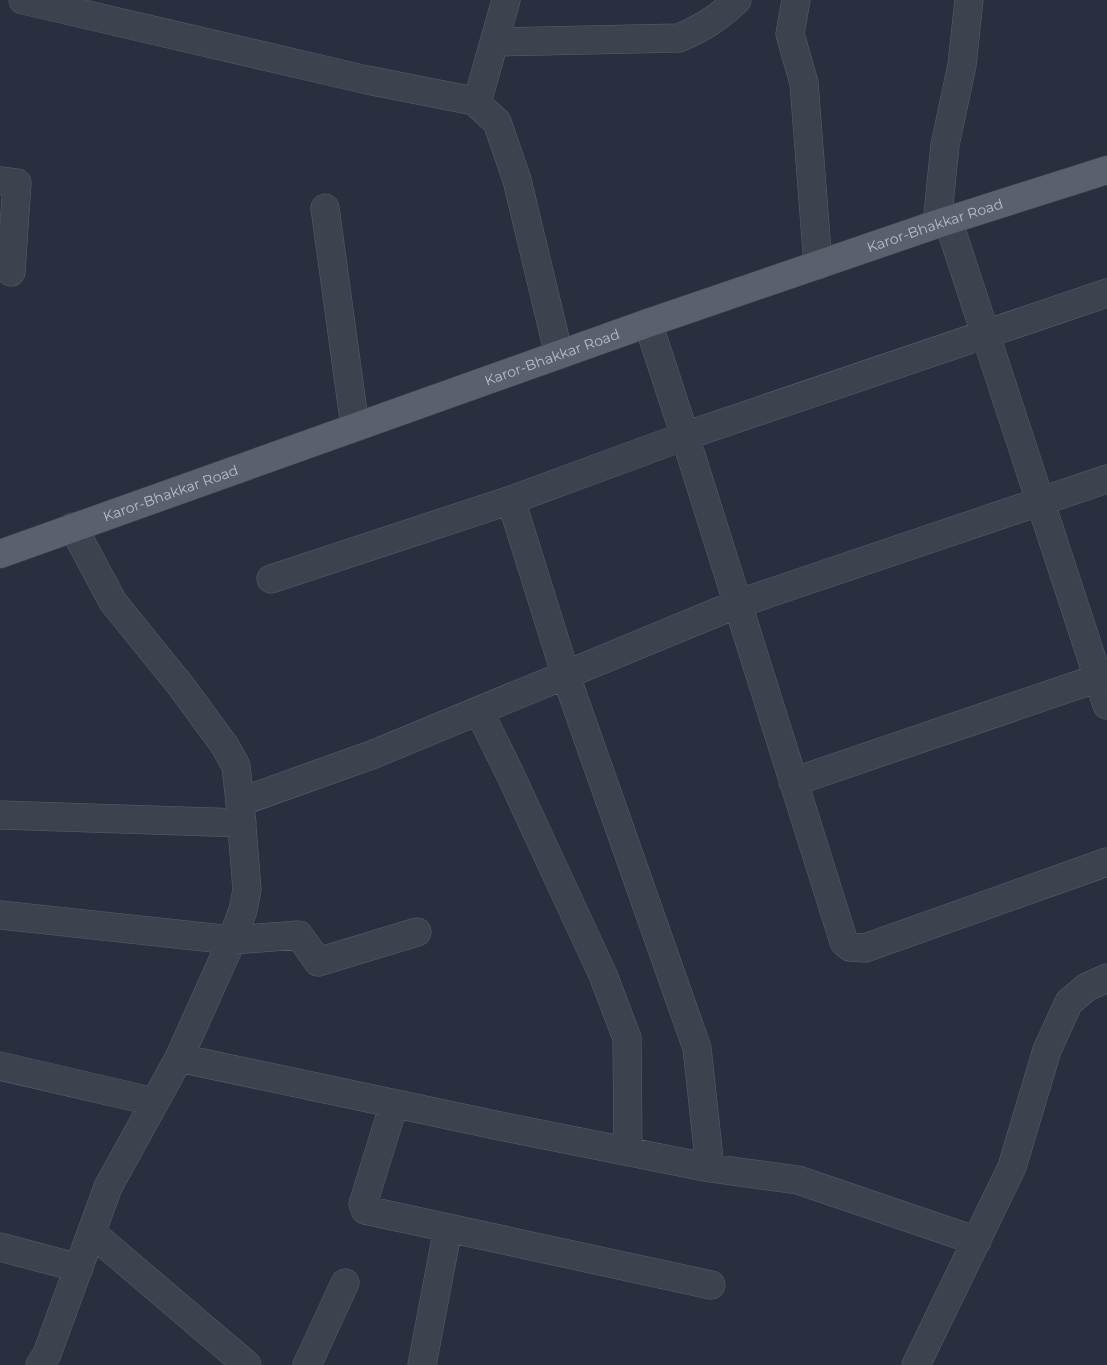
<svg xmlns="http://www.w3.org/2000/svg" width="1107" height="1365" viewBox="0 0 1107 1365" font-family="Montserrat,sans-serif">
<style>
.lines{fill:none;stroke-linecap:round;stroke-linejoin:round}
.street-casing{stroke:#5b5f6c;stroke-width:29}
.primary-casing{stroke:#464a58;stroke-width:29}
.street{stroke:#3d424f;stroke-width:28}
.primary{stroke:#5b606f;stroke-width:28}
.labels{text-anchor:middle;stroke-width:5;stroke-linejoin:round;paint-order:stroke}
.street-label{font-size:14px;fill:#b9bdc9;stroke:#222634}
</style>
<rect width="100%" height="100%" fill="#292f3f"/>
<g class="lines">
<defs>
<path id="street" d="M23 0 367 80 474 101 497 122 517 180 559 355
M796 0 790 34 804 83 818 265
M494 42 679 38C704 27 717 19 737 0
M474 101 480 92 506 0
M0 181 17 183 11 272
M325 208 355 427
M948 220 1107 705
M937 224 945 145 962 65 969 0
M648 323 685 436 844 942 850 947 865 948 1107 862
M511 500 566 676 697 1048 710 1168
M271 579 511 500 685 436 1107 293
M479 711 510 774 603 975 627 1038 628 1152
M793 782 1107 675
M240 802 374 754 737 604 1107 479
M0 815 242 823
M0 915 232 940 299 935 318 962 417 932
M179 1058 500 1126 710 1168 798 1180 977 1241
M0 1066 155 1102
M394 1104 363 1204 365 1210 711 1285
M92 1233 247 1365
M0 1247 79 1268
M40 1365 47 1354 108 1187 179 1058 232 940 243 910 247 890 240 802 236 766 225 746 181 686 113 602 73 527
M307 1365 345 1283
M422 1365 448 1228
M916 1365 1012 1167 1047 1050 1069 1002 1087 987 1107 978"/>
<g id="primary">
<path id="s1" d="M0 554 648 323 937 224 1107 170"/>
</g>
</defs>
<use href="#street" class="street-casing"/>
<use href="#primary" class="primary-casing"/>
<use href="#street" class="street"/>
<use href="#primary" class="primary"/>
</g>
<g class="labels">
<g class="street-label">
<text dy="5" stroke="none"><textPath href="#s1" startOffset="991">Karor-Bhakkar Road</textPath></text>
<text dy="5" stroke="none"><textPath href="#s1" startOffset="586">Karor-Bhakkar Road</textPath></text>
<text dy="5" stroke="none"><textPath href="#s1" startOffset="181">Karor-Bhakkar Road</textPath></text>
</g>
</g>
</svg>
